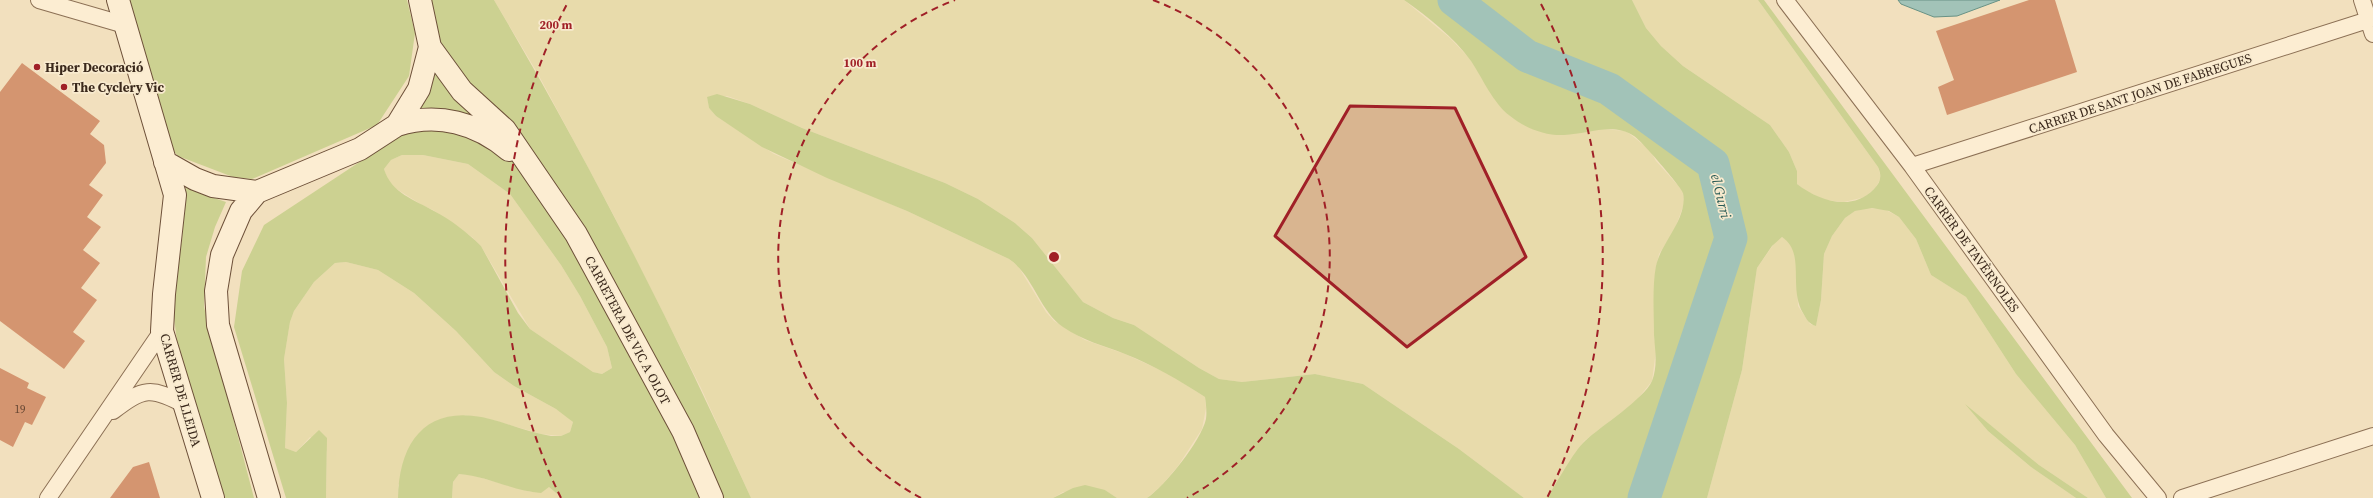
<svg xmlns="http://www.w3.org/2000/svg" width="2373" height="498" viewBox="0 0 2373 498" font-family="'Source Serif 4',serif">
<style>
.farmland{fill:#e8dbab}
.green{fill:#ccd191;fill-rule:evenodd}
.water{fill:#a2c3b8;stroke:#689285}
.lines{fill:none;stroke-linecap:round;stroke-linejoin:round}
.river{stroke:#a2c3b8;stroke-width:33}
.building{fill:#d49570}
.street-casing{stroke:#8c7055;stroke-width:18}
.secondary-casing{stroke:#6d5039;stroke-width:24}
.street{stroke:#fcedd2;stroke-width:16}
.secondary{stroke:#fcedd2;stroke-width:22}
.marked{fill:#a02027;fill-opacity:0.2;stroke:#a02027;stroke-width:3;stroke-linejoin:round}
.ring{fill:none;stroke:#a02027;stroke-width:2;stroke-dasharray:7 5}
.poi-dot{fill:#a02027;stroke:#f8eace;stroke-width:1.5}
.labels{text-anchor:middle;stroke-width:3.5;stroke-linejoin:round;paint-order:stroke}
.number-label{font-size:11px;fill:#604330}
.poi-label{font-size:13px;font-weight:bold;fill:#3a281b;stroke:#f8eace;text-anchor:start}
.street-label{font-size:13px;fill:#3a281b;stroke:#f8eace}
.water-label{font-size:14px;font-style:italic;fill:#295b55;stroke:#f8eace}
.centre{fill:#a02027;stroke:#f8eace;stroke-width:2}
.ring-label{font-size:12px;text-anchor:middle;font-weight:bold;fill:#a02027;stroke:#f8eace;stroke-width:3.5;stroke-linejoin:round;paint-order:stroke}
</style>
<rect width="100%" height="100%" fill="#f2e0be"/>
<path class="farmland" d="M494 0H1404L1450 38 1470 59 1499 105 1510 116 1521 123 1577 133 1602 129 1626 131 1650 150 1656 161 1683 191 1684 204 1674 231 1659 254 1656 267 1654 335 1656 350 1652 381 1636 401 1584 441 1547 498H1524L1459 449 1363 384 1315 374 1242 382 1219 379 1199 368 1134 325 1113 318 1083 302 1032 238 1015 223 978 199 945 183 802 128 750 104 727 96 707 97 709 108 716 116 774 154 907 211 1009 259 1018 266 1046 312 1054 321 1085 340 1125 354 1169 374 1205 397 1206 408 1202 429 1178 466 1161 486 1147 498H1117L1105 490 1063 492 1053 498H751L701 388 613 214 538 74Z
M1632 0H1758L1878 167 1881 178 1876 187 1865 197 1844 202 1824 200 1806 191 1797 184V171L1789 152 1770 125 1683 66 1661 46 1646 28Z
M402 155H423L468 164 510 194 561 265 580 296 607 347 612 368 602 374 593 372 530 329 481 246 472 237 433 210 422 205 395 188 387 180 384 169 391 160Z
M1867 208 1884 209 1899 217 1916 239 1931 275 1966 297 2016 374 2075 445 2106 498H2088L2039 465 1968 407 1988 431 2031 467 2076 498H1707L1742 370 1757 268 1776 241 1782 237 1788 241 1792 246 1796 260 1798 306 1810 324 1816 326 1821 300 1824 254 1832 236 1845 218 1855 211Z
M346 262 378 270 414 293 456 331 494 372 514 386 565 414 573 422 570 432 561 436 541 434 489 419 465 415 398 485V498H326L327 451 310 437 296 452 285 448 287 403 284 359 290 322 294 311 314 282 335 263Z
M459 474 471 475 531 492 549 487 562 498H452L453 482Z"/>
<path class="green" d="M128 0H407L415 33 409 76 377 125 252 179 233 177 178 156 166 142Z
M429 0H494C589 161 674 328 751 498H562L549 487 541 493C513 491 487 476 459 474L453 482 452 498H398C399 440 428 403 490 419 510 424 530 433 551 436H561L570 432 573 422 556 409 514 386 494 372 456 331 414 293 378 270 346 262 335 263 314 282 294 311 290 322 284 359 287 403 285 448 296 452 319 430 327 438 326 498H286L234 327 242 271 264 225 402 134ZM402 155H423L468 164 510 194 561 265 580 296 607 347 612 368 602 374 593 372 530 329 518 313 481 246C467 232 451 220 434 211 415 200 391 193 384 169L391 160Z
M1404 0H1632L1646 28 1661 46 1683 66 1770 125 1789 152 1797 171V184C1819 201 1852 212 1874 189 1881 182 1882 176 1878 167L1758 0H1764L2132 498H2106L2075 445 2016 374 1966 297 1931 275 1916 239 1899 217 1889 211 1872 208 1855 211 1845 218 1832 236 1824 254 1821 300 1816 326C1809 324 1807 320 1803 313 1788 287 1806 253 1782 237L1772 246 1757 268 1742 370 1707 498H1547C1557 483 1573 452 1585 441 1601 426 1644 399 1652 381 1658 366 1655 350 1654 335 1654 313 1652 287 1656 266 1661 242 1688 219 1683 193 1682 188 1641 140 1634 136 1613 122 1588 134 1564 135 1546 136 1525 128 1510 116 1493 103 1483 79 1471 61 1454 37 1428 17 1404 0Z
M717 94 750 104 802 128 945 183 978 199 1015 223 1032 238 1083 302 1113 318 1134 325 1199 368 1219 379 1242 382 1315 374 1363 384 1459 449 1524 498H1147C1165 486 1201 441 1206 419 1207 412 1206 404 1205 397 1179 380 1153 365 1125 354 1103 345 1083 341 1063 327 1038 309 1034 276 1009 259L907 211 827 178 762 147 716 116 709 108 707 97Z
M186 183 208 196 226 202 215 227 206 257 204 307 254 498H225L178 349 172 302V276L182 241Z
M1965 404 2039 465 2088 498H2076L2031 467 1988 431Z
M1085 485 1105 490 1117 498H1053L1073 488Z"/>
<path class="water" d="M1898 0H2000L1957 16 1934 17 1901 4Z"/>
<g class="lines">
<path class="river" d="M1454 0 1527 56 1609 89 1713 164 1731 238 1644 498"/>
</g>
<path class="building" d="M2029 0H2055L2077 72 1947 115 1938 87 1954 80 1936 31Z
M22 63 100 121 90 134 104 145 106 163 89 185 103 195 87 217 101 227 83 250 100 263 81 288 97 300 73 332 85 341 64 369 0 321V92Z
M0 368 29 383 27 388 46 397 32 425 25 422 13 447 0 440Z
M149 462 160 498H110L133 467Z"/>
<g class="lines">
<defs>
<path id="street" d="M39 0 125 25
M1785 0 1912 166 2106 435 2158 498
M2362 0 2373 34
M1912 166 2368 20
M113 411C143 388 151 386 185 405
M48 498 162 331
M2182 498 2373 436"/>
<path id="secondary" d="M118 0 175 195 164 294 162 331 213 498
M430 47 462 91 505 130 576 234 683 431 712 498
M397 125C438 112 477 123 509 150
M165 162 195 179 213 186 257 192 360 149 397 125 419 89 430 47 420 0
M257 192 241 211 222 255 216 291 218 325 269 498"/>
</defs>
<use href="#street" class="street-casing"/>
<use href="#secondary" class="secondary-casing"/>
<use href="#street" class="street"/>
<use href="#secondary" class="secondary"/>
</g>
<path class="marked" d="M1350 106 1455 108 1526 257 1407 347 1275 236Z"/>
<g class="ring">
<path d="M921 498A275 275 0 0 1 955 0M1153 0A275 275 0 0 1 1187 498"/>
<path d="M561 498A549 549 0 0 1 567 4M1541 4A549 549 0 0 1 1547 498"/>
</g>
<g class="poi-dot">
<circle cx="37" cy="67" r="4"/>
<circle cx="64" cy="87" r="4"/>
</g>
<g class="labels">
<g class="number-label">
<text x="20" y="413">19</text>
</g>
<g class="poi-label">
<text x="45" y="72">Hiper Decoració</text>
<text x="72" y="92">The Cyclery Vic</text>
</g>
<g class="street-label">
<text transform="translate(2140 93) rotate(-18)" y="5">CARRER DE SANT JOAN DE FABREGUES</text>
<text transform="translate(1972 249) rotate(54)" y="5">CARRER DE TAVÈRNOLES</text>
<text transform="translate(628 330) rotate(62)" y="5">CARRETERA DE VIC A OLOT</text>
<text transform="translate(181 390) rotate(74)" y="5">CARRER DE LLEIDA</text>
</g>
<g class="water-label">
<text transform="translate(1721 196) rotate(76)" y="5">el Gurri</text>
</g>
</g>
<circle cx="1054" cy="257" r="6" class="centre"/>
<g class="ring-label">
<text x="556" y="29">200 m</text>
<text x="860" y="67">100 m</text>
</g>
</svg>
